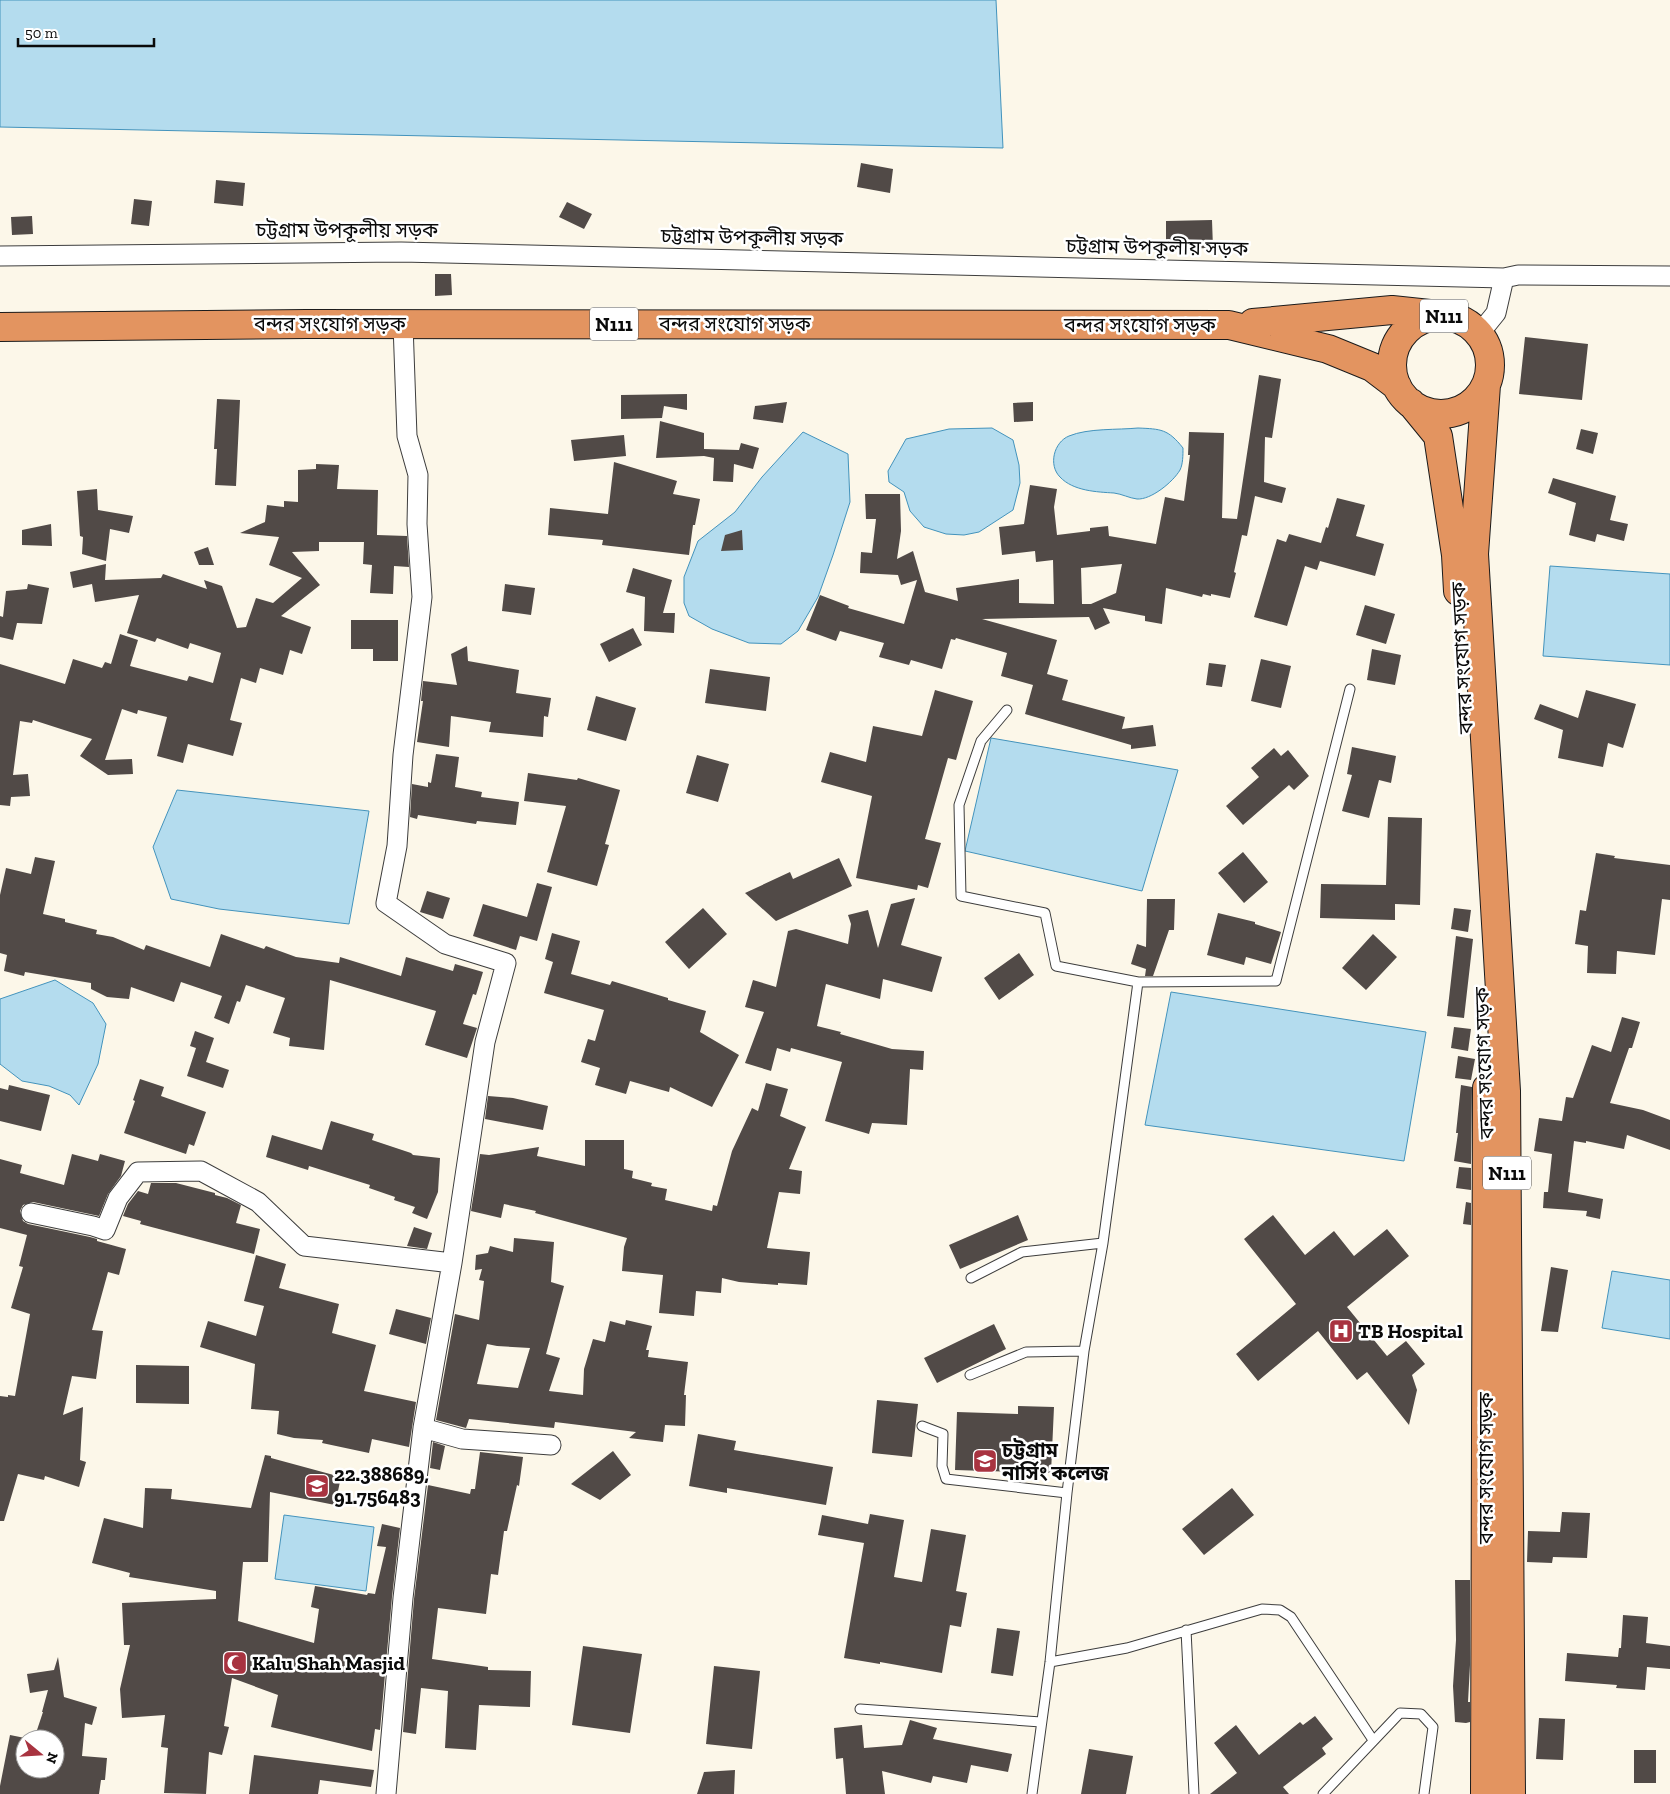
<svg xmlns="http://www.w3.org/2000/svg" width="1670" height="1794" viewBox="0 0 1670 1794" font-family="'Zilla Slab','Noto Sans Bengali',serif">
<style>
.water{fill:#b4dcee;stroke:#4393bc}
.building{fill:#514a47;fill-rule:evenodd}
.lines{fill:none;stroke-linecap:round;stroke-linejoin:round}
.lane-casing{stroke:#3d3d3d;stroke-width:11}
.street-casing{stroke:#3d3d3d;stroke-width:21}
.highway-casing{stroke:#1b1b1b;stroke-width:30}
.lane{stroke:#fff;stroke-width:9}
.street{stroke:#fff;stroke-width:19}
.highway{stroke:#e39460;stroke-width:28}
.labels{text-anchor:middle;stroke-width:5;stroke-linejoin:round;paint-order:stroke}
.shield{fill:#fff;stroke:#545454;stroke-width:1}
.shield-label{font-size:19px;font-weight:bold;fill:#0a0a0a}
.street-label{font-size:20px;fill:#0a0a0a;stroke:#fff}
.poi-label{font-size:20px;font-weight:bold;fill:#0a0a0a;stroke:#fff;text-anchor:start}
</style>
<rect width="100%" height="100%" fill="#fcf7e9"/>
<path class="water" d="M0 0H996L1003 148 0 127Z
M992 428 1013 440 1019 465 1020 483 1013 510 979 532 964 535 946 534 924 527 910 511 904 492 889 482 888 471 906 439 949 429Z
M1138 428C1161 429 1168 429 1183 448 1183 455 1183 464 1180 470 1173 482 1151 500 1137 499 1129 498 1122 494 1114 493 1097 492 1073 491 1060 477 1048 465 1054 442 1069 436 1088 428 1118 430 1138 428Z
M803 432 848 454 850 502 833 555 818 597 798 631 781 644 749 643 712 629 689 616 684 603V577L698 541 735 512 762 477Z
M1550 566 1670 574V665L1543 656Z
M991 738 1178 770 1142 891 965 851Z
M177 790 369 811 349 924 219 909 171 899 153 847Z
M55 980 93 1003 106 1024 98 1064 79 1105 70 1095 49 1086 22 1081 0 1064V999Z
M1171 992 1426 1032 1404 1161 1145 1125Z
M1612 1271 1670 1280V1339L1602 1328Z
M284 1515 374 1527 366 1591 275 1579Z"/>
<path class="building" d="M861 163 893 169 890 193 857 187Z
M216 180 245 183 243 206 214 203Z
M134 199 152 201 149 226 131 224Z
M567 202 592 214 584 229 559 217Z
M32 216 33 234 12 235 11 217Z
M1212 220 1213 248 1166 249V221Z
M435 274H451L452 295 435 296Z
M1525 337 1588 344 1582 400 1519 394Z
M1259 375 1281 379 1272 438 1265 437 1264 482 1286 488 1282 503 1255 496 1247 536 1242 535 1234 572 1236 573 1230 598 1211 594V596L1203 594 1202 597 1166 588 1162 624 1145 621V616L1103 608 1110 623 1095 630 1089 617 982 619 1057 640 1047 674 1068 680 1062 700 1125 717 1122 729 1153 725 1156 746 1131 749V745L1025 714 1033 685 1001 676 1007 653 956 638 955 640 951 639 942 669 911 660 909 665 879 657 884 643 840 631 836 641 806 630 820 595 849 606 848 608 904 624 917 580 901 585 898 575 860 573 861 552 872 553 876 519H866L865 494H900L901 531 897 559 913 551 925 592 958 601 956 588 1019 579V603L1054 604 1053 560 1036 562 1035 551 1002 555 999 527 1024 524 1030 485 1057 489 1054 507 1057 535 1090 531V528L1108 526 1109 536 1156 544 1165 497 1184 501 1190 455H1188L1189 432 1224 433 1222 518 1237 519ZM1122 564 1116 593 1091 604H1082L1081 568Z
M687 394V410L664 406 662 418 621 419V395Z
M217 399 240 400 236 486 215 485 217 449H214Z
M787 402 783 423 753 419 755 406Z
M1033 402V421L1014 422 1013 403Z
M660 421 704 433V449L739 450 741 443 759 448 753 469 734 464 733 482 713 481 714 458 704 456 656 458Z
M1581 429 1598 433 1593 454 1576 449Z
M624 435 626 456 574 461 571 440Z
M614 462 677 481 673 494 700 499 695 525H693L689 555 602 545 603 540 548 535 550 508 608 514Z
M316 464 339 465 337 489 378 490 377 535 407 536 409 567 394 566 393 594 370 593 372 565 363 564 364 542H319V551L292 552 320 585 281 616 311 627 302 654 290 650 283 675 260 668 256 683 241 678 230 720 242 723 233 756 188 744 183 763 157 756 167 717 138 710 137 714 122 709 105 760 132 759 133 774 108 775 80 756 92 739 33 720 32 723 20 721 13 775 28 774 30 796 11 797 10 806 0 805V664L65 684 73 659 102 668 105 662 111 664 120 634 138 640 130 666 187 681 189 676 213 683 221 653 190 643 188 649 157 638 155 642 127 633 139 595 95 602 92 584 73 588 70 572 106 564 105 580 161 578 163 574 207 589 204 580 222 586 237 628 246 627 256 598 273 603 302 578 269 565 279 537 240 533 265 522 267 505 284 507V501L298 502V470L316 469Z
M1553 478 1616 496 1610 520 1628 524 1624 541 1597 534 1595 542 1569 535 1576 503 1548 493Z
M97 489 98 510 133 516 129 533 110 529 106 561 82 554 83 537 80 536 77 491Z
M1337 498 1365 505 1356 536 1384 544 1375 576 1320 561 1317 570 1305 566 1287 626 1254 617 1277 539 1286 542 1289 534 1321 543 1326 527 1328 528Z
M51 524 52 546 22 545V530Z
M742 530 743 550 721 551 725 535Z
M208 547 214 565H199L194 552Z
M633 568 672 580 663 613H675L674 633 644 631 645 597 626 592Z
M28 584 49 588 42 624 17 623 13 640 0 637V616L3 617 6 591 27 589Z
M505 584 535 588 531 615 502 611Z
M1365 605 1395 614 1386 644 1356 635Z
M351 620H398V661H373V649H351Z
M633 628 642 645 609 662 600 644Z
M467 646 468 661 519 670 516 693 551 698 548 717 544 716 543 737 489 732 491 722 451 716 449 747 417 742 423 701H421L423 681 457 685 451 654Z
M1372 649 1401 655 1395 685 1367 680Z
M1261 659 1291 666 1281 708 1251 701Z
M1209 663 1226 665 1222 687 1206 685Z
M710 669 770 677 766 711 705 703Z
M935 690 973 701 956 760 948 758 925 839 941 843 928 888 918 885 917 890 856 878 872 796 821 782 830 752 866 762 873 726 922 736Z
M1586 690 1636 704 1623 748 1608 743 1603 767 1558 758 1563 730 1534 719 1540 704 1578 718Z
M596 696 636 708 626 741 587 730Z
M1352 747 1396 756 1391 783 1379 780 1369 818 1342 811 1352 775 1347 774Z
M1274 748 1281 756 1288 750 1309 776 1294 790 1289 785 1243 825 1226 806 1259 777 1251 768Z
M436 754 459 757 455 787 482 792 481 797 519 802 516 825 477 821 476 824 418 815 417 819 410 817 412 784 428 787V782L431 783Z
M697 755 729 764 718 802 686 793Z
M528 773 577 780 578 778 620 790 605 844 609 845 597 886 547 872 566 806 524 801Z
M1388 817 1422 818 1420 905 1395 904V920L1320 918 1321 884 1386 885Z
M1243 852 1268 882 1244 903 1218 873Z
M1596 853 1615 856 1614 858 1670 865V900L1662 899 1655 955 1617 951 1616 974 1587 973 1588 946 1575 944 1580 910 1586 911Z
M35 857 55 861 43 914 65 919V922L97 930 96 934 113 937 144 950 146 945 210 967 221 934 264 949 266 946 296 957 339 963 340 957 401 976 406 957 453 971 455 964 483 972 476 995 473 994 463 1024 477 1028 467 1058 425 1045 436 1011 330 980 324 1050 289 1046 290 1038 273 1033 285 998 246 985 240 1002 237 1001 229 1024 214 1018 222 996 181 982 174 1002 131 987 129 999 107 997 91 989V983L25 972 24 976 4 971 7 955 0 953V895L6 868 31 874Z
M839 858 852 886 776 921 745 893 790 872 793 879Z
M537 883 552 887 537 941 520 936 516 950 473 936 483 904 527 917Z
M427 891 450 898 443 919 420 912Z
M915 898 901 945 942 957 932 992 883 979 880 999 826 984 817 1026 841 1032 840 1034 892 1049 924 1051 923 1070 910 1069 907 1125 872 1123 869 1134 825 1121 842 1062 791 1048 790 1052 777 1048 771 1071 745 1063 764 1012 745 1007 753 980 776 987 788 931 796 929 848 944 851 924 848 915 868 910 878 948 891 904Z
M1147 899H1175L1174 930H1169L1153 976H1145L1146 969 1131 964 1137 944 1146 947Z
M703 908 727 934 689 969 665 942Z
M1454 908 1471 910 1468 932 1451 929Z
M1218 913 1255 922V924L1281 932 1271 964 1246 957 1244 965 1207 955Z
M552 933 580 941 571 974 610 985 612 981 668 998V1000L706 1011 700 1032 739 1055 712 1107 670 1087 669 1092 630 1081 626 1094 595 1085 600 1068 581 1062 588 1039 595 1041 604 1010 544 993 553 962 545 959Z
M1373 934 1397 957 1366 990 1342 968Z
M1456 936 1473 939 1464 1018 1447 1016Z
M1019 953 1034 975 999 1000 984 978Z
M1622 1017 1640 1022 1632 1048H1629L1610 1103 1643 1110 1670 1120V1150L1627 1135 1624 1149 1586 1141V1143L1574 1141 1568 1192 1603 1199 1600 1219 1586 1216 1587 1211 1543 1208 1544 1192H1548L1552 1154 1534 1151 1539 1118 1562 1121 1566 1097 1573 1098 1592 1045 1611 1052Z
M1454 1027 1471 1029 1468 1051 1451 1048Z
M195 1031 214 1038 206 1062 229 1070 223 1088 187 1076 196 1048 190 1046Z
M1458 1056 1475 1059 1471 1080 1455 1078Z
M140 1079 164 1087 161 1096 206 1112 194 1146 189 1144 186 1154 124 1133 135 1101 133 1100Z
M766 1083 788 1089 780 1116 806 1127 789 1169 802 1171 800 1194 779 1192 767 1248 810 1252 807 1285 778 1283V1285L739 1282 722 1278 721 1293 696 1291 694 1316 659 1313 663 1275 622 1271 624 1247 627 1238 535 1213 536 1211 504 1204 501 1218 471 1211 480 1154 489 1155 539 1147 537 1156 585 1166V1140H624V1169L633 1171 632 1178 652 1183 651 1186 667 1189 665 1200 712 1211 713 1205 717 1206 732 1151 752 1108 758 1111Z
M9 1085 50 1095 41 1131 0 1121V1088L8 1090Z
M1461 1085 1472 1087 1471 1164 1454 1161 1458 1133H1456Z
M488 1096 513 1098 548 1106 543 1130 485 1119Z
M331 1121 374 1134 372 1140 411 1153 413 1155 440 1158 438 1192 427 1219 412 1213 415 1207 394 1200 395 1197 369 1188 370 1185 309 1166 308 1170 266 1157 272 1135 322 1150Z
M72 1154 98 1161 100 1154 125 1161 121 1176 108 1194 99 1216 33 1202 23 1205 20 1211 23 1221 28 1224 90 1237 97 1239V1241L126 1249 119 1275 108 1272 92 1330 103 1331 96 1379 72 1376 63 1415 83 1407 80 1460 86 1462 79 1487 45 1476 44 1480 18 1474 4 1521H0V1396L8 1397V1395L15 1396 30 1314 11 1308 23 1267 19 1266 27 1235 0 1228V1159L22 1165 20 1173 64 1185Z
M1459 1167 1471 1168V1190L1456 1188Z
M151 1183H176L215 1193V1195L227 1198 241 1205 236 1223 260 1229 254 1254 140 1224 141 1221 123 1216 128 1204 138 1191 148 1194Z
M1466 1202 1471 1203V1225L1463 1224Z
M1018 1215 1028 1240 960 1269 949 1245Z
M1273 1215 1305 1255 1334 1231 1354 1256 1387 1229 1409 1256 1347 1307 1387 1356 1406 1341 1425 1364 1412 1375 1417 1390 1409 1425 1367 1372 1357 1380 1318 1331 1258 1381 1236 1354 1296 1304 1244 1239Z
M414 1227 432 1233 427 1249 407 1246Z
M514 1238 554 1242 551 1282 564 1286 546 1354 560 1358 549 1391 583 1395 584 1369 593 1339 605 1342 610 1321 625 1325 626 1320 652 1326 646 1350H649L648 1357 688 1362 684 1395H686L685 1426 665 1425 663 1442 629 1438 636 1432 555 1422 554 1428 469 1419 466 1428 436 1420 455 1314 479 1320 484 1281 479 1280 482 1269 475 1270 476 1255 488 1253 490 1246 513 1252ZM487 1344 497 1346 530 1348 518 1388 477 1384Z
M256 1255 286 1264 279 1288 339 1304 332 1333 376 1345 364 1391 416 1402 409 1447 372 1439 369 1453 322 1443 323 1440 294 1438 277 1434 279 1411 251 1409 255 1364 200 1347 208 1321 256 1336 264 1306 244 1301Z
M1551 1267 1568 1270 1558 1332 1541 1331Z
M396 1309 431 1318 426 1344 389 1334Z
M994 1324 1006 1349 937 1383 924 1358Z
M136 1365 189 1366V1404L136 1403Z
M877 1400 918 1404 912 1457 872 1453Z
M1018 1406 1054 1407 1051 1473 955 1470 957 1412 1018 1414Z
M698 1434 736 1441 734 1450 833 1467 826 1505 727 1488V1493L689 1486Z
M433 1442 445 1446 440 1470 430 1468Z
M613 1451 631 1475 600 1500 571 1484Z
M480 1452 523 1457 519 1486 517 1485 507 1531H504L498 1575 491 1574 486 1614 438 1608 432 1659 488 1667V1670L531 1671 530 1707 479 1705 476 1750 445 1748 448 1691 421 1688 416 1734 403 1732 414 1599 428 1485 470 1494 471 1489H475Z
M265 1455 271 1456V1458L341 1477 335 1505 270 1492 268 1562H243L238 1621 314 1643 319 1609 311 1607 315 1586 367 1595 368 1593 375 1594 386 1547 377 1546 382 1524 400 1528 392 1597 380 1730 375 1729 372 1751 271 1727 278 1695 232 1678 224 1726 229 1727 222 1755 209 1752 206 1794 164 1793 168 1748 161 1747 165 1715 122 1718 120 1689 130 1645H124L122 1603 216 1599V1591L129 1577 130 1573 92 1563 104 1518 143 1528 145 1488 172 1489 171 1499 251 1508Z
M1232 1488 1254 1515 1204 1555 1182 1529Z
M1562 1512 1590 1513 1587 1558 1553 1557 1552 1563 1527 1562 1528 1531 1560 1532Z
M870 1514 904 1520 894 1577 922 1582 931 1529 966 1535 956 1591 967 1593 961 1627 950 1625 942 1673 880 1662V1664L844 1658 864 1543 818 1535 822 1515 868 1524Z
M1455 1580H1470V1665L1468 1702H1470V1722L1466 1723 1455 1722 1453 1686 1456 1640Z
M1623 1615 1648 1617 1646 1643 1670 1646V1669L1647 1667 1645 1690 1616 1688 1617 1685 1565 1681 1567 1653 1618 1657 1619 1648H1621Z
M997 1628 1020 1631 1013 1676 991 1673Z
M583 1646 642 1654 630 1733 572 1725Z
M58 1657 64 1697 97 1707 92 1725 85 1723 82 1756 107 1758 105 1780H101L99 1794H0V1786L10 1735 25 1738V1769H55V1739H34L43 1712H42L48 1690 30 1693 27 1674 54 1670Z
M714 1666 760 1671 752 1749 706 1744Z
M1315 1716 1333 1739 1322 1748 1326 1754 1283 1787 1289 1794H1210L1237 1773 1214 1743 1236 1725 1259 1755 1300 1722 1303 1725Z
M1539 1718 1565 1719 1563 1760 1536 1759Z
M910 1720 937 1728 933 1739 1012 1754 1008 1772 971 1765 967 1783 933 1776 931 1783 882 1771 885 1794H846L843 1758 836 1759 834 1728 862 1725 864 1748 902 1745Z
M1089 1749 1133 1756 1126 1794H1081Z
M1634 1750H1656V1783H1634Z
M254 1755 374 1770 371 1787 320 1780 318 1794H249Z
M735 1770 734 1794H697L704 1772Z"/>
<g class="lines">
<defs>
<path id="lane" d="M1007 710 981 741 959 805 961 896 1045 913 1056 966 1138 982 1276 981 1350 689
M971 1278 1022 1252 1103 1243
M970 1375 1026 1352 1084 1351
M922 1426 943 1434 942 1466 946 1479 1067 1493
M1186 1630 1194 1794
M1050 1662 1127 1648 1262 1609 1280 1610 1291 1617 1373 1740
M860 1709 1041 1722
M1032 1794 1050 1662 1067 1493 1084 1351 1103 1243 1138 982
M1323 1794 1400 1713 1421 1714 1433 1727 1424 1794"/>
<path id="street" d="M0 256 401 252 1504 278
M1479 334 1496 313 1504 278 1518 275 1670 276
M31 1213 93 1226 105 1230 118 1198 138 1172 201 1171 258 1202 304 1246 452 1263
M423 1428 462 1439 551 1445
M386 1794 403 1598 423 1428 452 1263 485 1042 506 963 445 944 386 903 397 846 403 755 422 597 417 524 418 475 407 436 403 324"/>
<path id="highway" d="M1392 365a49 49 0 1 1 98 0a49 49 0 1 1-98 0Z
M1253 323 1392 310 1439 315
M0 327 307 324 1229 325 1328 349 1372 367 1397 386
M1486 385 1474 554 1506 1091 1511 1794
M1411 403 1438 436 1456 555 1458 591
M1485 1794 1487 1088"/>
</defs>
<use href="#lane" class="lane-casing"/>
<use href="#street" class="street-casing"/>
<use href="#highway" class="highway-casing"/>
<use href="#lane" class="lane"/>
<use href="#street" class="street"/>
<use href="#highway" class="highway"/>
</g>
<defs>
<symbol id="hospital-square" viewBox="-11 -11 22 22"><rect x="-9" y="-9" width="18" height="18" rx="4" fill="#a83340" stroke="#fff"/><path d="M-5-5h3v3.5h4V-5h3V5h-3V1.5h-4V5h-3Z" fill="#fff"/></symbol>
<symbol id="university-square" viewBox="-11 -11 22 22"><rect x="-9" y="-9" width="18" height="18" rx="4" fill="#a83340" stroke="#fff"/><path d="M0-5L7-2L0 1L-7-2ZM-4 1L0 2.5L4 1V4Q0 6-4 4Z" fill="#fff"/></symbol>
<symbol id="school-square" viewBox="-11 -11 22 22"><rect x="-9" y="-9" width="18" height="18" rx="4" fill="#a83340" stroke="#fff"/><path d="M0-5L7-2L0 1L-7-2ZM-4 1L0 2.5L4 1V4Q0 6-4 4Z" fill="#fff"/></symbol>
<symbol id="mosque-square" viewBox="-11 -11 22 22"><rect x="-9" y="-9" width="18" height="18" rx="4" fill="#a83340" stroke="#fff"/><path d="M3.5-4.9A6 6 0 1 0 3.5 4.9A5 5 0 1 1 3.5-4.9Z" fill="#fff"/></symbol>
</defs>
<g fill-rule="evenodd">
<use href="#hospital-square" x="1327" y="1317" width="28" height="28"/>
<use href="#university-square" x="971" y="1447" width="28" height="28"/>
<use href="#school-square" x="303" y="1472" width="28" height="28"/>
<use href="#mosque-square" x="221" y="1649" width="28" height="28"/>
</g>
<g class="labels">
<g class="shield">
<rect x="1420" y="299.5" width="48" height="33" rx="4"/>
<rect x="590" y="307.5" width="48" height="33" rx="4"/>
<rect x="1483" y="1156.5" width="48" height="33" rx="4"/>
</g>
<g class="shield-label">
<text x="1444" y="323">N111</text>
<text x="614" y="331">N111</text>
<text x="1507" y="1180">N111</text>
</g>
<g class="street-label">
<text x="347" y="237">চট্টগ্রাম উপকূলীয় সড়ক</text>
<text transform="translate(752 237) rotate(1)" y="7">চট্টগ্রাম উপকূলীয় সড়ক</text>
<text transform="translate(1157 247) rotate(1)" y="7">চট্টগ্রাম উপকূলীয় সড়ক</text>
<text x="330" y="331">বন্দর সংযোগ সড়ক</text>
<text x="735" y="331">বন্দর সংযোগ সড়ক</text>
<text x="1140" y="332">বন্দর সংযোগ সড়ক</text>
<text transform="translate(1462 658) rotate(-93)" y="7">বন্দর সংযোগ সড়ক</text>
<text transform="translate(1484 1063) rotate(-92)" y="7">বন্দর সংযোগ সড়ক</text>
<text transform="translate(1486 1468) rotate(-90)" y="7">বন্দর সংযোগ সড়ক</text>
</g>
<g class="poi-label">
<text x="1358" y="1338">TB Hospital</text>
<text x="1002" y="1457">চট্টগ্রাম<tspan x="1002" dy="23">নার্সিং কলেজ</tspan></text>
<text x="334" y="1481">22.388689,<tspan x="334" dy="23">91.756483</tspan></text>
<text x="252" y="1670">Kalu Shah Masjid</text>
</g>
</g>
<g transform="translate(40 1754) rotate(108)"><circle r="24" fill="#ffffff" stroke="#9d9d9d"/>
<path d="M0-4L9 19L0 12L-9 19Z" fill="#a83340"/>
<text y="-8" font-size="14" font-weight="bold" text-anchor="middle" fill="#0a0a0a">N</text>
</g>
<path d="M18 38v8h136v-8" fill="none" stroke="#0a0a0a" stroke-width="2.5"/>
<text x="25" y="38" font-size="15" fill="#0a0a0a" stroke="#ffffff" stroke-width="4" paint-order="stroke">50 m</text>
</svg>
